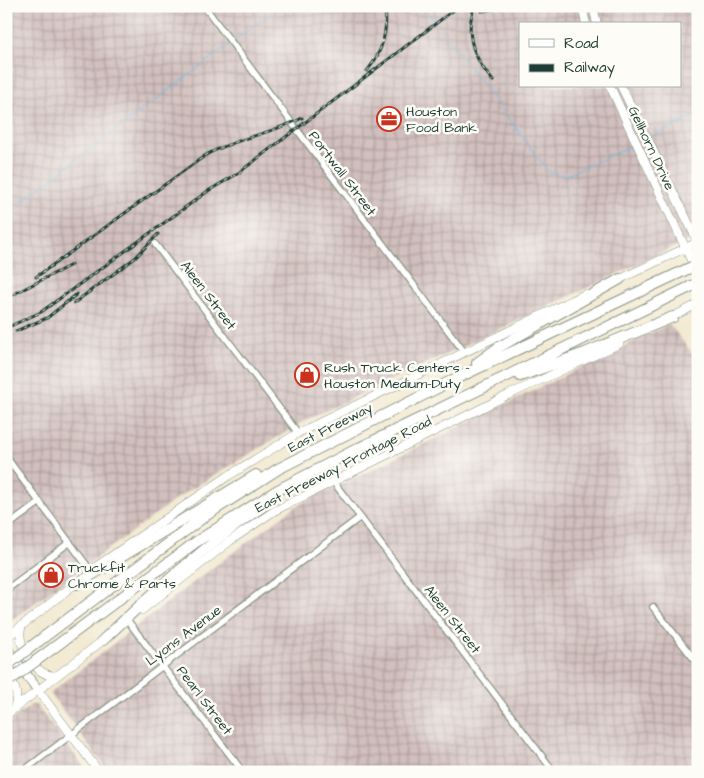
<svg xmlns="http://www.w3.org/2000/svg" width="704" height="778" viewBox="0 0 704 778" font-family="'Architects Daughter',sans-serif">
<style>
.industrial{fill:url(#industrial-grid);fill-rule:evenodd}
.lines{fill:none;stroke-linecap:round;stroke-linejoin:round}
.stream{stroke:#64bae1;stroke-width:1}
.street-casing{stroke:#899484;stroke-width:8}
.secondary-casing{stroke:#899484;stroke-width:9}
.primary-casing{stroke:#899484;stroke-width:11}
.highway-casing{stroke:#899484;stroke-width:12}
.street{stroke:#fff;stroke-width:5.5}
.secondary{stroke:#fff;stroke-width:8}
.primary{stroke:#fff;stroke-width:9}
.highway{stroke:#fff;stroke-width:10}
.rail-casing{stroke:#1f3d34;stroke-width:3}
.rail{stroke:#fdfcf7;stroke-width:1;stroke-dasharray:4;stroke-linecap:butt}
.highway-bridge-casing{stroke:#899484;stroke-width:12;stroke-linecap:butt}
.highway-bridge{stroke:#fff;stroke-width:10}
.labels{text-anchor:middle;stroke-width:5;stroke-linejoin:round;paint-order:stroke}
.poi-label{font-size:14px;fill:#1f3d34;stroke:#fdfcf7;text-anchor:start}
.street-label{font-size:14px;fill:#1f3d34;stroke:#fdfcf7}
</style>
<defs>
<pattern id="industrial-grid" width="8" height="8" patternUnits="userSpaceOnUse" patternTransform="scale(1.25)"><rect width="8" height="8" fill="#d1bfbd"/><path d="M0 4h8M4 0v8" fill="none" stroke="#a99c9a"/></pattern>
</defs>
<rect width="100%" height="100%" fill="#fdfcf7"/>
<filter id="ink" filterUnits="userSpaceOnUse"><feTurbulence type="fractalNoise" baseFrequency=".02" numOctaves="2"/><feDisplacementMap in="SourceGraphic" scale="10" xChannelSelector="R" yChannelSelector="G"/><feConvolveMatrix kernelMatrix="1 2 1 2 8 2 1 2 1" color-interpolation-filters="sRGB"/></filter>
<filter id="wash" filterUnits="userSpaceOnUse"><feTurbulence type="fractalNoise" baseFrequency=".0096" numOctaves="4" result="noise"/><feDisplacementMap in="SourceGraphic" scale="20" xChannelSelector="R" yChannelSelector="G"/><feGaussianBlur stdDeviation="1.12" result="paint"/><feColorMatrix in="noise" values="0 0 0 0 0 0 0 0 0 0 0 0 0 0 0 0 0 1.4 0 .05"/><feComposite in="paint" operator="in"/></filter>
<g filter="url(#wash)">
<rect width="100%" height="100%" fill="#f3ead3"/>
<path class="industrial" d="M6 6H698V236L306 420 182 495 6 624ZM520 24H680V86H520Z
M669 324 698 360V772H108L50 693 191 584 292 509 322 491 332 489Z
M31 705H36L88 772H6V724Z"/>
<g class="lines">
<path class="stream" d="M423 6 434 21
M439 27 549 172 564 176 634 145
M234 41 280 6
M651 137 698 115
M6 213 229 45"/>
</g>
</g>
<g filter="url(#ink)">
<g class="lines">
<defs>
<path id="street" d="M204 6 465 353
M155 244 298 433
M6 457 91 571
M332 480 554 772
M6 527 40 502
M6 590 70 542
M653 607 698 664
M128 621 243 772
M22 772 359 518"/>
<path id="secondary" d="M582 6 586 24
M593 6 597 24
M610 86 698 275
M621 86 698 242
M616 281 698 242
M670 318 698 304
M94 568 228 476 298 433 585 294
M142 610 230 541 274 511 508 395 619 344
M22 626C14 643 37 680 57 675
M6 638 80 580
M6 674C16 687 19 693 14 709
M38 690 99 772
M6 715 106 638"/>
<path id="primary" d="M6 648 38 690"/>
<path id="highway" d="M477 363 499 347 620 279
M520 376 585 353 673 317
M77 584 256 475
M44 637 205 516 278 469 455 379 679 273
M103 640C155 591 203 547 263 506
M52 649 196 542 276 491 355 450 698 283"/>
</defs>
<use href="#street" class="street-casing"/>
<use href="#secondary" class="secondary-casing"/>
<use href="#primary" class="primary-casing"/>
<use href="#highway" class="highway-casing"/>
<use href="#street" class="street"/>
<use href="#secondary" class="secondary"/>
<use href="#primary" class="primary"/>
<use href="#highway" class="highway"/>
<defs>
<path id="rail" d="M475 6C463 34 475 60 493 81
M482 11 511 6
M367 71C382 53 388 30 385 6
M36 277 206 155C236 138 271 134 302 118
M6 298 71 265
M74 303 135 258 158 234
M6 328 41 312 208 191 237 174 459 6
M16 331 47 318 77 294"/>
</defs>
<use href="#rail" class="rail-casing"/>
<use href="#rail" class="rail"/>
<defs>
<path id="highway-bridge" d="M679 273 698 264
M6 666 44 637
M6 683 52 649"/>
</defs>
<use href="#highway-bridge" class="highway-bridge-casing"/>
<use href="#highway-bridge" class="highway-bridge"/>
</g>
</g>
<defs>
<symbol id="office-ring" viewBox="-11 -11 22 22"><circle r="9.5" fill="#fdfcf7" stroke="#c8321e" stroke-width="1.5"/><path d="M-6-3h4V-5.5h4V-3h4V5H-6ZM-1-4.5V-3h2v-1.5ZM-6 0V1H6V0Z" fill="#c8321e"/></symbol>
<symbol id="shop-ring" viewBox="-11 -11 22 22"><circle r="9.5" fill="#fdfcf7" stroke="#c8321e" stroke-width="1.5"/><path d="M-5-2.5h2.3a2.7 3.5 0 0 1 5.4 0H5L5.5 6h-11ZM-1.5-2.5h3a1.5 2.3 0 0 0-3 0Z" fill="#c8321e"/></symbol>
</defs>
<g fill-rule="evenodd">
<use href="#office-ring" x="375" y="105" width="28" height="28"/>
<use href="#shop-ring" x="293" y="361" width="28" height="28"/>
<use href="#shop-ring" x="37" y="561" width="28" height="28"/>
</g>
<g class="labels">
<g class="poi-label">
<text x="406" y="116">Houston<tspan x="406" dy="16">Food Bank</tspan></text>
<text x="324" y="372">Rush Truck Centers –<tspan x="324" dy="16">Houston Medium-Duty</tspan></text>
<text x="68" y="572">Truckfit<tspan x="68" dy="16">Chrome &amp; Parts</tspan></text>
</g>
<g class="street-label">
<text transform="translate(652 148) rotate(65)" y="5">Gellhorn Drive</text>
<text transform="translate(343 173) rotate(53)" y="5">Portwall Street</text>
<text transform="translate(209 295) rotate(53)" y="5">Aleen Street</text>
<text transform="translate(330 427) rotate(-27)" y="5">East Freeway</text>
<text transform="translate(343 464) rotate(-27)" y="5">East Freeway Frontage Road</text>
<text transform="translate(453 619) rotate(52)" y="5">Aleen Street</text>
<text transform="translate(183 635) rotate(-37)" y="5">Lyons Avenue</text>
<text transform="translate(205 700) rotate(53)" y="5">Pearl Street</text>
</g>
</g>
<rect width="704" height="778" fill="none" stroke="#fdfcf7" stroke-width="25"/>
<rect x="519" y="22" width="162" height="65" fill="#fdfcf7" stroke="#a4b0a9"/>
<rect x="529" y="39" width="25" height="8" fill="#ffffff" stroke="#a4b0a9"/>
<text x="564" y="48" font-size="15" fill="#1f3d34">Road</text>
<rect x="529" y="64" width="25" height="8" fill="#1f3d34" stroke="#a4b0a9"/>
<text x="564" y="72" font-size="15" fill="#1f3d34">Railway</text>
</svg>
